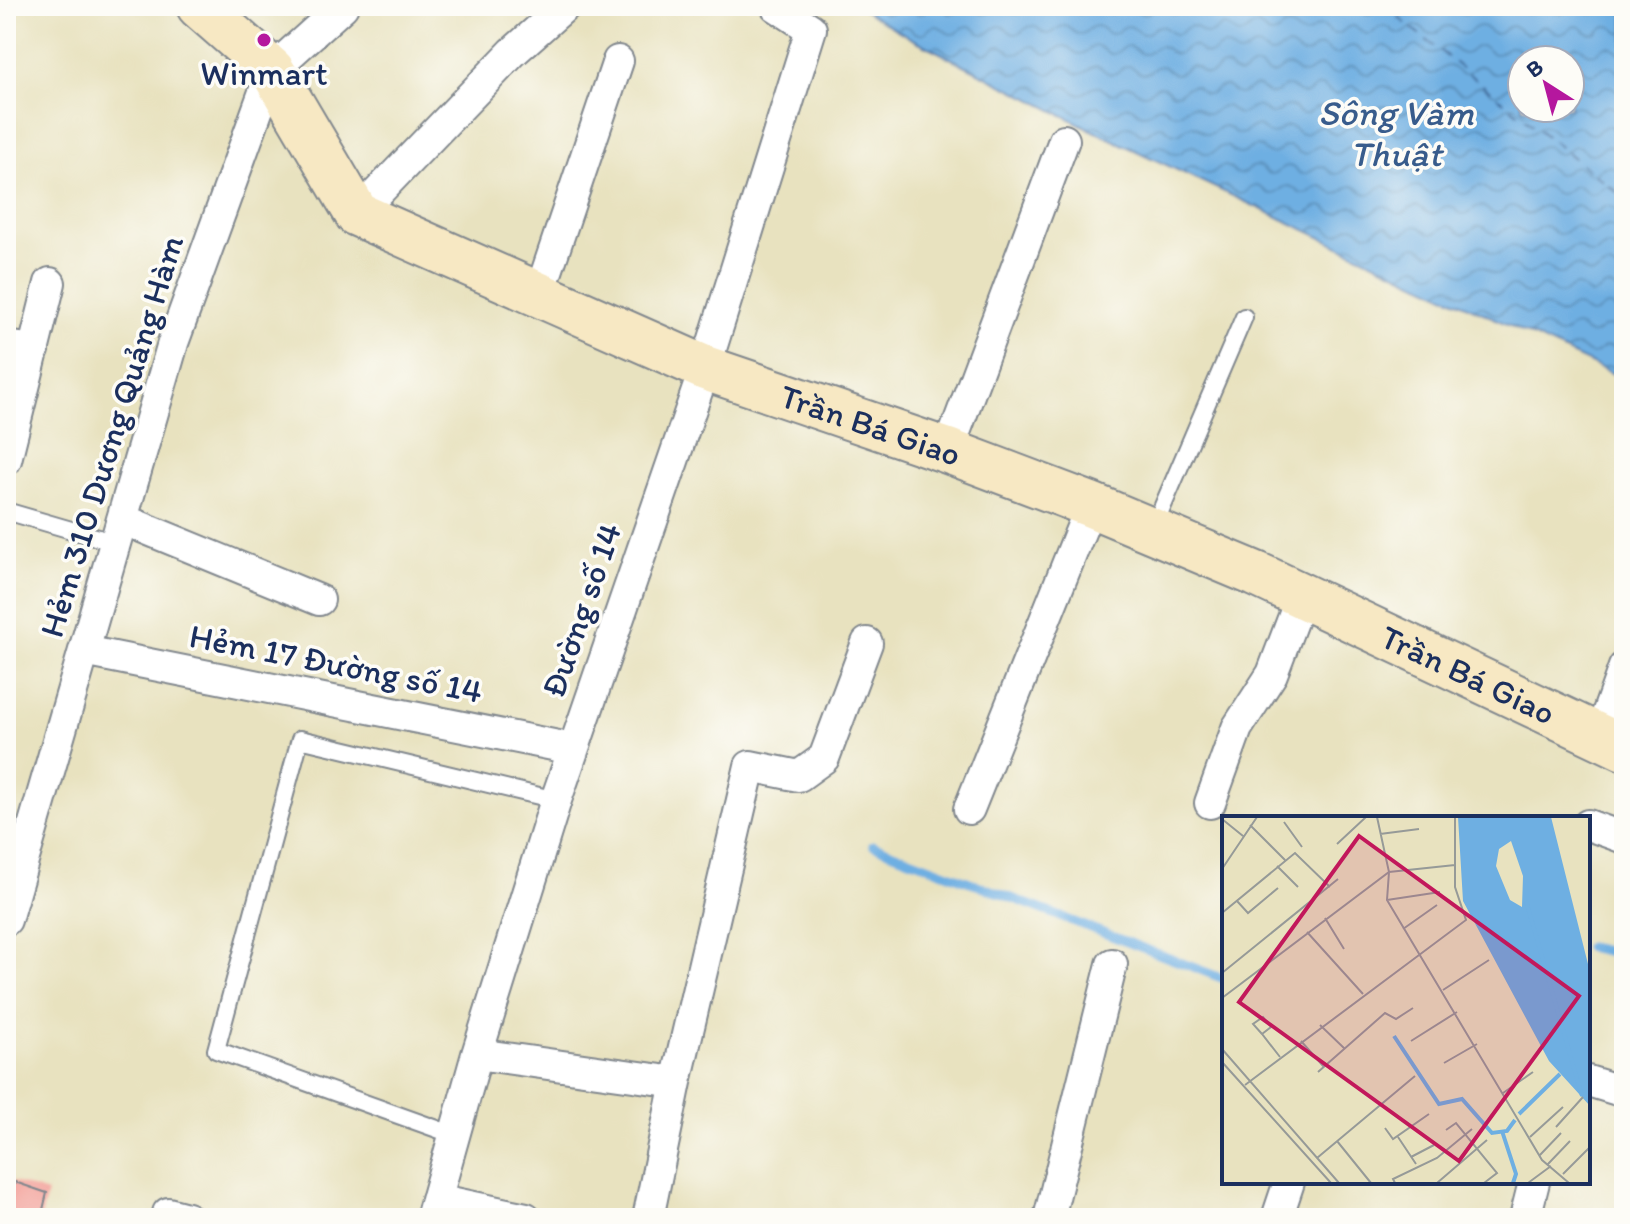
<svg xmlns="http://www.w3.org/2000/svg" width="1630" height="1224" viewBox="0 0 1630 1224" font-family="Itim,sans-serif">
<style>
.water{fill:url(#water-waves);stroke:#446fa0;stroke-width:2;fill-rule:evenodd}
.lines{fill:none;stroke-linecap:round;stroke-linejoin:round}
.stream{stroke:#6eafe2;stroke-width:9}
.ferry{stroke:#385c8c;stroke-width:2;stroke-dasharray:10 8;stroke-linecap:butt}
.building{fill:#f29b94}
.lane-casing{stroke:#82888e;stroke-width:20}
.street-casing{stroke:#82888e;stroke-width:34}
.secondary-casing{stroke:#82888e;stroke-width:48}
.lane{stroke:#fff;stroke-width:16}
.street{stroke:#fff;stroke-width:30}
.secondary{stroke:#f7e8c3;stroke-width:44}
.poi-dot{fill:#b5179e;stroke:#fdfcf7;stroke-width:3}
.labels{text-anchor:middle;stroke-width:7;stroke-linejoin:round;paint-order:stroke}
.poi-label{font-size:34px;fill:#1b2f5e;stroke:#fdfcf7}
.street-label{font-size:34px;fill:#1b2f5e;stroke:#fdfcf7}
.water-label{font-size:36px;font-style:italic;fill:#385c8c;stroke:#fdfcf7}
.inset-river{fill:none;stroke:#6eafe2;stroke-width:4}
.inset-road{fill:none;stroke:#969a98;stroke-width:2}
.view{fill:#c2185b;fill-opacity:0.15;stroke:#c2185b;stroke-width:4}
.inset-edge{fill:none;stroke:#1b2f5e;stroke-width:4}
</style>
<defs>
<pattern id="water-waves" width="16" height="10" patternUnits="userSpaceOnUse" patternTransform="scale(2)"><rect width="16" height="10" fill="#6eafe2"/><path d="M0 5q4-4 8 0t8 0" fill="none" stroke="#5a8fba"/></pattern>
</defs>
<rect width="100%" height="100%" fill="#fdfcf7"/>
<filter id="ink" filterUnits="userSpaceOnUse"><feTurbulence type="fractalNoise" baseFrequency=".0125" numOctaves="2"/><feDisplacementMap in="SourceGraphic" scale="16" xChannelSelector="R" yChannelSelector="G"/><feConvolveMatrix kernelMatrix="1 2 1 2 8 2 1 2 1" color-interpolation-filters="sRGB"/></filter>
<filter id="wash" filterUnits="userSpaceOnUse"><feTurbulence type="fractalNoise" baseFrequency=".006" numOctaves="4" result="noise"/><feDisplacementMap in="SourceGraphic" scale="32" xChannelSelector="R" yChannelSelector="G"/><feGaussianBlur stdDeviation="1.8" result="paint"/><feColorMatrix in="noise" values="0 0 0 0 0 0 0 0 0 0 0 0 0 0 0 0 0 1.4 0 .05"/><feComposite in="paint" operator="in"/></filter>
<g filter="url(#wash)">
<rect width="100%" height="100%" fill="#e8e2bf"/>
<path class="water" d="M857 6H1624V379L1096 132 911 38ZM1522 60H1570V108H1522Z"/>
<g class="lines">
<path class="stream" d="M873 845 1224 979
M1588 947 1624 955"/>
<path class="ferry" d="M1384 6 1624 198"/>
</g>
<g id="blocks">
<path class="building" d="M6 1179 47 1193 41 1218H6Z"/>
</g>
</g>
<g filter="url(#ink)">
<use href="#blocks" fill-opacity="0" stroke="#82888e" stroke-width="2"/>
<g class="lines">
<defs>
<path id="lane" d="M6 511 116 543
M1153 529 1244 317
M454 1135 216 1050 300 739 556 800"/>
<path id="street" d="M357 214 513 52 565 6
M539 295 618 61
M6 346 34 350
M948 451 1064 140
M6 460 50 283
M122 519 319 600
M84 651 573 749
M1599 737 1624 667
M1210 803 1237 728 1272 674 1302 595
M969 809 1091 505
M1588 825 1624 838
M6 920 173 343 272 70 343 6
M477 1054 676 1082
M1588 1081 1624 1092
M436 1199 526 1218
M167 1218 168 1213 187 1218
M431 1218 477 1054 556 800 705 368 811 29 776 6
M648 1218 676 1082 750 766 799 776 824 758 867 643
M1049 1218 1112 964
M1277 1218 1289 1182
M1525 1218 1534 1182"/>
<g id="secondary">
<path id="s1" d="M199 6 272 70 357 214 705 368 948 451 1091 505 1256 574 1624 748"/>
</g>
</defs>
<use href="#lane" class="lane-casing"/>
<use href="#street" class="street-casing"/>
<use href="#secondary" class="secondary-casing"/>
<use href="#lane" class="lane"/>
<use href="#street" class="street"/>
<use href="#secondary" class="secondary"/>
</g>
</g>
<circle class="poi-dot" cx="264" cy="40" r="8"/>
<g class="labels">
<g class="poi-label">
<text x="264" y="85">Winmart</text>
</g>
<g class="street-label">
<text dy="12" stroke="none"><textPath href="#s1" startOffset="820">Trần Bá Giao</textPath></text>
<text transform="translate(111 436) rotate(-73)" y="12">Hẻm 310 Dương Quảng Hàm</text>
<text transform="translate(581 610) rotate(-71)" y="12">Đường số 14</text>
<text transform="translate(336 663) rotate(11)" y="12">Hẻm 17 Đường số 14</text>
<text dy="12" stroke="none"><textPath href="#s1" startOffset="1468">Trần Bá Giao</textPath></text>
</g>
<g class="water-label">
<text x="1396" y="125">Sông Vàm<tspan x="1396" dy="41">Thuật</tspan></text>
</g>
</g>
<g transform="translate(1222 816)">
<rect width="368" height="368" fill="#e8e2bf"/>
<path d="M236 1H329L368 156V290L327 245 241 85ZM289 25 301 60 300 91 288 84 274 50 277 33Z" fill="#6eafe2" fill-rule="evenodd"/>
<path class="inset-river" d="M304 85 360 280M172 220 217 288 240 283 270 317 285 315 293 304M297 298 338 258M280 315 294 358 291 367"/>
<path class="inset-road" d="M155 1 167 56 165 84 320 344 347 367M0 3 21 20M62 6 80 31M28 9 63 44M158 18 197 13M115 28 144 1M55 50 76 71M0 53 35 1M165 84 218 76M15 85 26 97 56 72M0 97 73 37 108 71M103 102 122 133M181 113 215 89M85 116 141 178M0 157 116 63M221 174 267 144M0 182 167 56 233 49M98 209 123 233M40 218 49 211 41 201 31 208 40 218 58 241M79 225 102 251M189 225 235 196M0 233 117 367M0 246 109 367M222 247 255 228M96 256 163 197 174 203 191 192M23 269 244 104 233 71V1M281 277 311 256M334 311 361 281M163 312 171 323 207 298M224 314 234 307 275 357 262 367M176 321 194 348M308 321 341 291M115 325 149 367M317 340 339 317M189 341 212 329M95 342 193 260M326 348 348 325M341 358 368 331M173 367 171 363 215 342 250 313M215 367 265 324M306 367 329 350"/>
<path class="view" d="M137 20 357 180 237 345 17 186Z"/>
<rect width="368" height="368" class="inset-edge"/>
</g>
<rect width="1630" height="1224" fill="none" stroke="#fdfcf7" stroke-width="32"/>
<g transform="translate(1546 84) rotate(324)"><circle r="38" fill="#fdfcf7" stroke="#a3aaba" stroke-width="2"/>
<path d="M0-6L14 30L0 20L-14 30Z" fill="#b5179e"/>
<text y="-12" font-size="22" font-weight="bold" text-anchor="middle" fill="#1b2f5e">B</text>
</g>
</svg>
